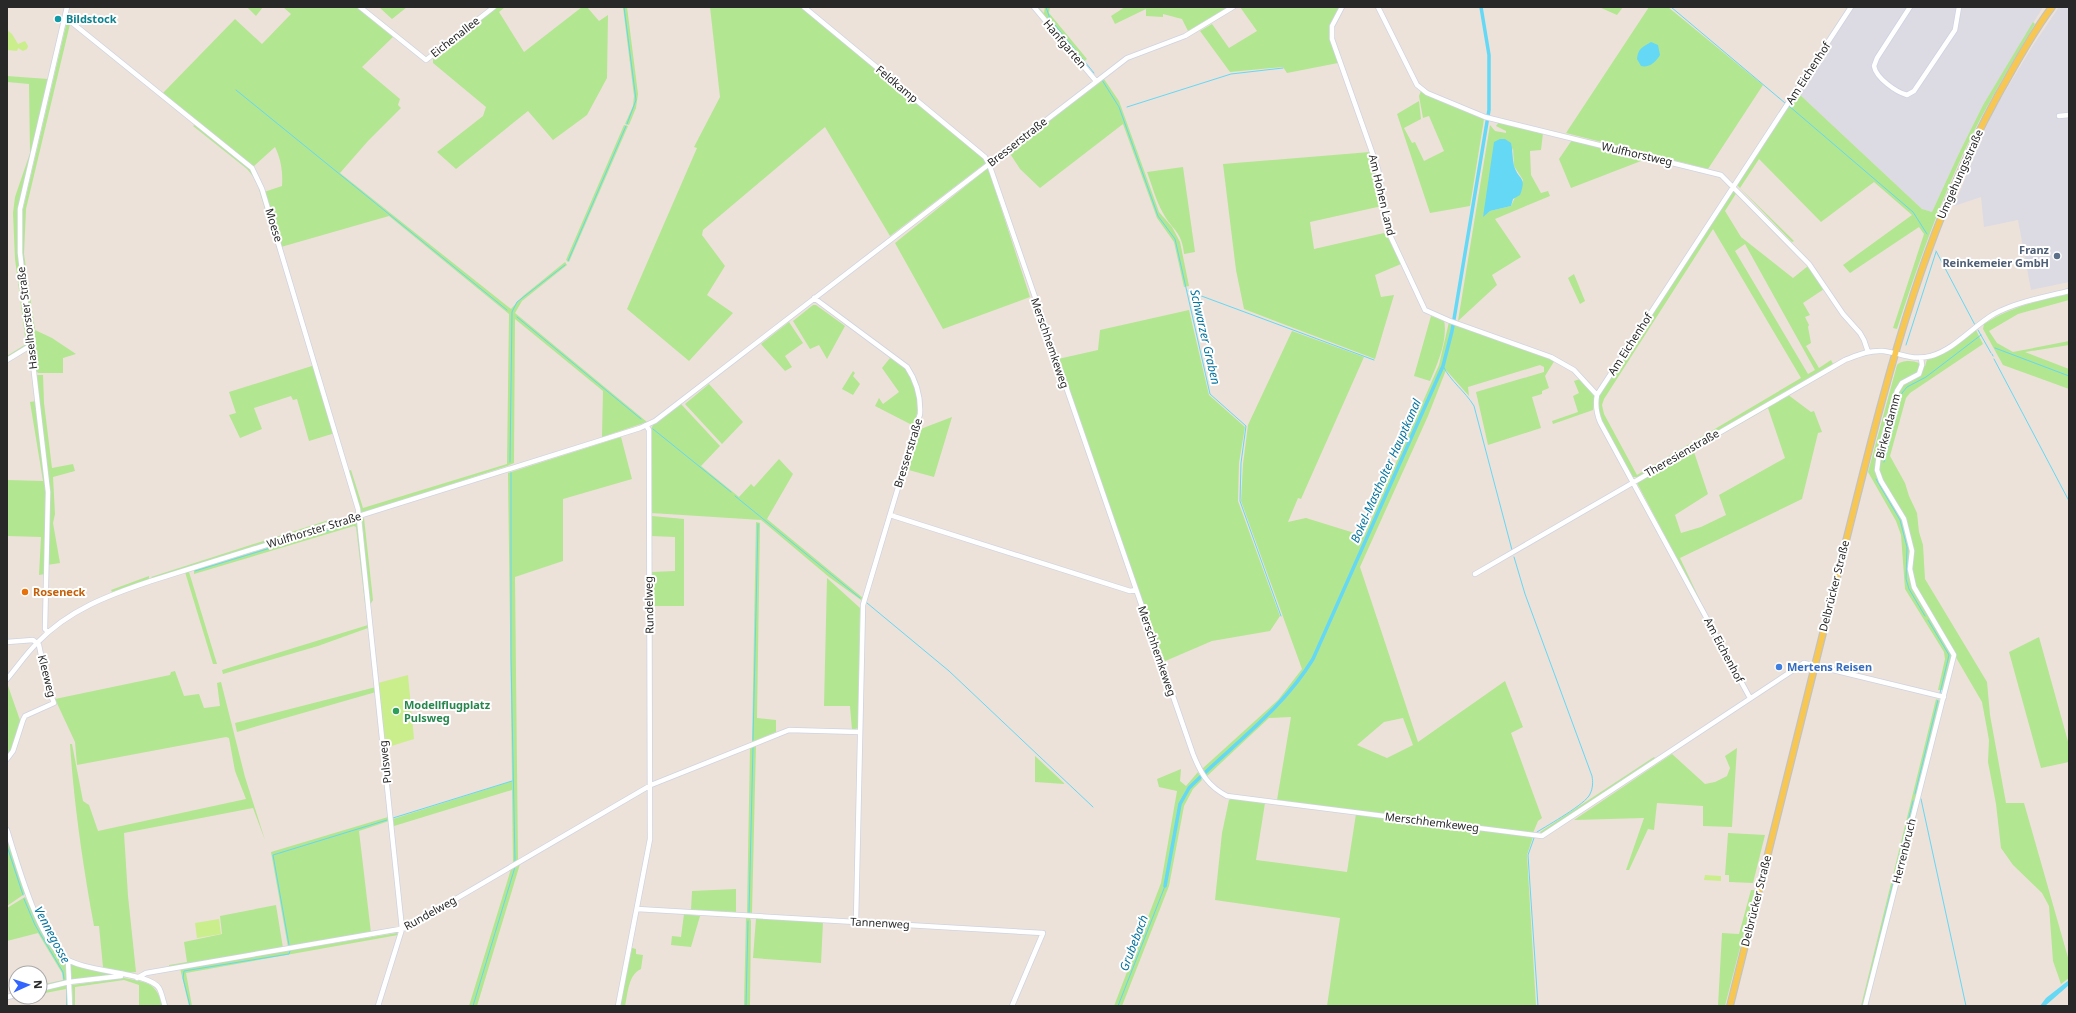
<svg xmlns="http://www.w3.org/2000/svg" width="2076" height="1013" viewBox="0 0 2076 1013" font-family="'Noto Sans',sans-serif">
<style>
.industrial{fill:#dcdae3}
.green{fill:#b3e691;fill-rule:evenodd}
.pitch{fill:#cbee8c}
.water{fill:#64d8f5}
.lines{fill:none;stroke-linecap:round;stroke-linejoin:round}
.stream{stroke:#64d8f5;stroke-width:1}
.canal{stroke:#64d8f5;stroke-width:3.5}
.minor-casing{stroke:#ced3e2;stroke-width:6}
.major-casing{stroke:#c3c3c3;stroke-width:8}
.minor{stroke:#fff;stroke-width:4.5}
.major{stroke:#f8c751;stroke-width:5.5}
.culture-dot{fill:#0f9aa8;stroke:#fff;stroke-width:1.5}
.service-dot{fill:#5c6f8a;stroke:#fff;stroke-width:1.5}
.food-dot{fill:#e8710a;stroke:#fff;stroke-width:1.5}
.shop-dot{fill:#3f7fe0;stroke:#fff;stroke-width:1.5}
.leisure-dot{fill:#2e9e5b;stroke:#fff;stroke-width:1.5}
.labels{text-anchor:middle;stroke-width:4;stroke-linejoin:round;paint-order:stroke}
.culture-label{font-size:11px;font-weight:bold;fill:#0d838f;stroke:#fff;text-anchor:start}
.street-label{font-size:11px;fill:#282828;stroke:#fff}
.service-label{font-size:11px;font-weight:bold;fill:#4e5e75;stroke:#fff;text-anchor:end}
.food-label{font-size:11px;font-weight:bold;fill:#c56008;stroke:#fff;text-anchor:start}
.shop-label{font-size:11px;font-weight:bold;fill:#366cbe;stroke:#fff;text-anchor:start}
.leisure-label{font-size:11px;font-weight:bold;fill:#27864d;stroke:#fff;text-anchor:start}
.water-label{font-size:12px;font-style:italic;fill:#05749f;stroke:#fff}
</style>
<rect width="100%" height="100%" fill="#ece2d9"/>
<path class="industrial" d="M1854 7H2043L1983 105 1960 151 1932 212 1922 209 1798 93Z
M2059 7H2069V282L2031 290 2018 220 1984 227 1981 197 1954 206 1992 113 2032 47Z"/>
<path class="green" d="M247 7H263L256 16Z
M283 7H356L393 37 362 67 400 99 398 105 401 108 368 141 340 173 511 309 523 296 565 262 567 265 522 301 515 313 647 422 602 437 603 391 515 319 514 463 507 466 360 514 348 471 351 470 363 508 507 464 509 314 389 216 281 247 264 192 282 186C283 172 281 159 275 147L253 167 162 94 235 19 262 44 291 14Z
M379 7H407L392 19Z
M496 7H505L499 12 524 52 582 7H587L599 21 608 15 607 78 587 115 553 140 528 111 456 169 437 152 483 116 486 107 433 63V59Z
M623 7H627L638 94 636 108 629 125 625 124 633 106 634 96Z
M710 7H802L984 158 987 162 890 236 825 127 703 230 702 235 725 266 707 295 733 313 689 361 627 309 697 148 694 147 720 97Z
M1035 7H1038L1044 13 1045 7H1050L1049 13 1087 59 1083 62Z
M1125 7H1228L1188 31 1182 19 1163 14V17L1146 16V9L1115 24 1111 16Z
M1240 7H1340L1329 32 1338 63 1287 73 1283 67 1230 72 1200 31 1212 24 1229 48 1257 31Z
M1599 7H1623L1617 15Z
M1649 7H1668L1763 85 1708 169 1566 133Z
M67 21 70 24 26 209 24 254 35 330 52 338 76 354 63 358V373H38L36 371 21 253 23 209Z
M2033 22 2035 24C2010 66 1984 109 1963 154 1937 210 1916 270 1897 329L1893 328 1924 234 1919 227 1850 273 1843 265 1912 215 1874 182 1821 222 1759 159 1740 188 1794 241 1792 242 1738 186 1737 183 1798 93 1922 209 1932 212 1960 151 1983 105Z
M7 76 48 79 18 209V253L28 344 7 358V356L26 344 15 259 13 213 15 197 30 153 29 84 7 82Z
M1104 79 1119 101 1159 212 1172 227 1180 242 1189 286 1184 287 1174 242 1157 218 1123 124 1040 188 1020 169 1009 152Z
M1421 91 1484 119 1470 206 1430 213 1397 114 1419 101 1421 119 1404 128 1412 143 1415 142 1424 161 1444 151 1429 116 1423 118 1419 96Z
M1499 122 1543 133 1541 150 1530 151 1531 175 1541 193 1548 191 1550 196 1495 219 1521 257 1492 275 1497 285 1458 321 1490 125 1495 131 1506 133V131L1496 126ZM1513 148 1514 166 1523 180 1511 206 1490 211 1483 216Z
M196 124 251 169 258 179 281 260 256 180 247 169 193 126Z
M624 125 628 126 569 262 566 260Z
M1572 140 1644 157 1641 161 1571 188 1559 159Z
M1370 152 1379 182 1382 206 1310 222 1314 249 1384 233 1387 235 1401 264 1375 275 1381 297 1394 295 1375 359 1244 309 1236 270 1223 164Z
M1183 167 1195 252 1184 254C1182 231 1172 230 1163 213 1156 201 1152 185 1147 172Z
M988 168 1030 297 943 329 895 243Z
M1733 191 1737 192 1725 211 1741 237 1793 278 1808 266 1824 289 1803 303 1810 315 1805 317 1809 325 1808 327 1811 343 1806 346 1819 368 1831 360 1833 364 1638 477H1633C1620 455 1594 423 1598 397ZM1713 229 1801 378 1637 475 1604 414 1602 405 1604 399ZM1745 244 1815 370 1808 374 1735 251Z
M1574 274 1585 301 1580 304 1568 278Z
M2069 294V300L2018 314 1989 331 1997 343 2013 352 2069 341V345L2025 352 2069 369V389L2003 365 1983 329 1984 324C2010 307 2039 300 2069 294Z
M813 305H816L845 326 827 359 819 345 810 349 793 321Z
M1189 310 1209 395 1245 427 1239 463 1238 501 1280 616 1270 631 1212 641 1163 662 1058 359 1098 350 1100 330Z
M1431 316 1444 320C1448 339 1438 363 1430 381L1414 376Z
M789 322 803 343 785 356 792 367 785 371 761 344Z
M1449 322 1555 360 1545 376 1549 388 1542 391V394L1532 397 1541 428 1488 445 1476 392 1544 372V367L1540 365 1468 387 1469 396 1446 370 1428 416 1360 567 1418 742 1505 681 1523 727 1511 733 1542 818 1538 821 1533 833 1277 800 1291 717 1269 718 1206 777 1202 769 1278 700 1302 669 1241 501 1243 464 1248 425 1292 331 1364 357 1301 499 1298 498 1288 522 1306 518 1364 536 1439 365ZM1403 718 1413 745 1387 758 1357 745 1384 722Z
M1976 330 1983 344 1910 393 1906 398 1890 456 1905 483 1909 496 1917 513 1919 532 1923 545 1925 579 1987 682 1990 715 2006 803H2024L2069 961V978L2061 984 2053 961 2049 906 2042 893 2013 865 2001 848 1996 804 1988 762 1989 740 1982 702 1954 654 1944 690H1938L1945 659 1944 652 1905 589 1901 535 1896 521 1868 472 1897 365C1901 360 1913 360 1919 363L1920 366H1925L1927 360 1950 350Z
M890 358C895 361 901 364 906 369 920 383 920 408 914 426L875 406 879 398 883 404 899 392 882 368Z
M315 365 335 433 309 441 297 399 293 400 291 396 254 408 262 429 240 438 229 415 236 413 229 392Z
M853 371 855 373 853 376 860 384 853 395 842 389Z
M36 375H43L44 403 52 468 73 464 75 471 53 477 55 514 53 523 60 563 47 565 49 492Z
M1580 379 1595 395 1593 410 1553 424 1552 421 1578 412 1573 396 1579 393 1574 381Z
M709 384 743 422 722 444 685 404Z
M1787 394 1811 412 1814 411 1822 432 1818 433 1802 499 1680 558 1708 617 1637 483 1638 481 1691 450 1694 452 1708 494 1675 515 1681 533 1701 527 1726 515 1719 495 1785 458 1768 408 1696 449V447Z
M36 401 47 492 45 574 39 575 41 537 7 536V480L43 481 30 402Z
M681 404 720 446 701 466 739 497 751 484 754 487 779 459 793 474 767 519 863 598 861 600 829 577 761 520 651 513 650 431 653 425Z
M952 417 934 477 905 469 918 430Z
M621 437 632 479 563 499V561L515 577 518 860 513 863 512 790 394 826 393 819 512 781 508 473Z
M652 516 684 519V606H651V572L675 571V537L650 536V519Z
M364 518 373 600 370 605 362 519Z
M332 519V523L153 579 151 577Z
M356 521 358 523 367 604H365L356 527 354 526 194 574V570Z
M756 522 760 523 757 718 776 720V732L752 742Z
M185 572H189L217 664H213Z
M149 576V579L112 592 111 590Z
M827 578 860 608 858 728 852 730 850 706H824Z
M368 625V628L318 646 223 674 222 670Z
M2039 637 2069 745V762L2041 768 2009 652Z
M175 671 184 696 199 694 204 708 220 706 217 683 221 682 245 777 265 840 253 808 124 833 128 896 136 972 126 973 103 967 99 926H94C83 866 74 805 70 744H72L83 801 89 805 98 831 246 799 235 771 229 738 226 737 77 765 75 742 55 699 170 675 171 672Z
M7 683 21 723 13 751 7 758Z
M376 687V692L237 732 235 723Z
M1936 699 1942 703 1865 1006H1861Z
M756 744 752 913H747L750 747Z
M1737 748 1732 827 1703 826V806L1657 803 1654 830 1648 829 1629 870H1626L1644 818 1574 820 1672 754 1705 784 1715 782 1727 776 1730 768 1725 756Z
M1035 756 1065 784 1035 782Z
M1654 757 1655 758 1541 834 1540 832Z
M1181 769 1180 781 1186 786 1198 772 1202 780 1193 789 1184 806 1169 886 1122 1006H1114L1161 883 1177 791 1159 787 1157 779Z
M1232 798 1265 803 1256 860 1347 872 1356 814 1533 837 1527 855 1536 1006H1327L1340 918 1215 900 1222 833 1229 800Z
M388 817 389 821 359 831 371 933 288 947 271 852Z
M1728 833 1765 835 1753 883 1729 882V875H1725Z
M7 834 26 893 7 906Z
M520 864 477 1006H469L511 869Z
M736 889V912L691 910 692 891Z
M1751 890H1755L1725 1006H1718L1722 933 1739 934Z
M25 897 60 957 65 960 67 981 40 987V985L63 980 62 973 38 933 7 941V908Z
M276 905 283 948 169 967V965L187 962 184 942 222 934 220 916Z
M684 914 700 916 691 947 671 945 672 936 681 937Z
M746 917 750 918 751 921 750 1006H744Z
M756 918 823 922 821 963 753 958Z
M397 933 398 935 186 973 192 1006H189L180 968Z
M632 948 636 949V954L643 955 641 969C628 975 628 993 625 1006H620Z
M70 963 115 974 72 980Z
M124 978C148 983 155 981 163 1006H139V985L124 980 75 987V1006H73L72 985Z
M68 984 69 1006H66V989L40 994V991Z"/>
<path class="pitch" d="M7 30 12 34 18 44 25 41 28 46 27 49 23 51 18 48 17 51 7 50Z
M408 675 414 739 385 748 378 683Z
M1705 875 1721 876V881L1704 880Z
M219 919 221 934 197 938 195 923Z"/>
<path class="water" d="M1651 42 1658 45 1660 55C1656 62 1649 68 1641 66L1637 59C1638 48 1643 47 1651 42Z
M1500 139H1505L1511 143C1513 150 1512 158 1514 166 1519 181 1527 176 1520 195L1513 199 1511 206 1490 211 1483 217 1494 142Z
M2069 980V985L2045 1006H2040L2046 998Z"/>
<g class="lines">
<path class="stream" d="M624 7 636 100 627 124
M1046 7 1050 19 1094 73
M1671 7 1785 103
M1102 80 1119 107 1158 216 1175 239 1210 394 1246 426 1241 463 1240 501 1281 616
M236 90 507 310
M1789 106 1913 212 1927 234
M1127 107 1231 74 1283 68
M1936 251 1975 325
M568 261 626 126
M1188 291 1374 360
M517 317 641 419
M1978 330 1991 353
M1906 345 1936 252
M1995 348 2069 376
M1992 354 1993 356
M1994 359 2069 501
M1443 366C1451 382 1465 391 1474 406L1512 550
M653 429 731 492
M510 462 512 312 517 302 565 265
M1884 462 1902 393 1907 387 1926 377 1981 335
M511 473V658L515 861
M1876 479 1900 520 1907 547 1906 579 1909 589 1925 616
M735 496 860 598
M1514 557 1525 594 1592 776C1593 782 1593 788 1590 794 1586 804 1548 825 1537 832
M195 571 356 522
M867 603 949 671 1093 807
M1928 620 1949 655 1940 693
M753 740 758 524
M1915 794 1938 700
M1921 799 1966 1006
M393 818 512 781
M1534 838 1528 855 1538 1006
M7 846 23 895
M1897 866 1913 801
M24 899 35 925 63 972 64 979
M749 913 753 747
M289 945 273 855 387 820
M67 990V1006
M190 1006 183 978 184 971 289 954 290 951
M473 1006 515 867
M746 1006 748 921
M1118 1006 1165 886
M1863 1006 1895 875"/>
<path class="canal" d="M1165 886 1180 804 1189 788C1231 746 1282 710 1313 659L1443 366 1452 331 1489 110V55L1481 7"/>
<defs>
<path id="minor" d="M360 7 426 60 494 7
M804 7 985 157 989 164 1193 754C1201 774 1208 786 1227 796L1542 836 1804 663 1944 697
M1034 7 1096 81
M1342 7 1332 26V39L1378 169 1388 231 1425 310 1450 321 1551 357 1574 370 1597 395
M1378 7 1417 85 1427 93 1485 117 1721 175 1809 264 1843 314 1860 333 1864 340 1868 352
M1910 7 1877 58 1874 66C1876 78 1896 92 1907 95L1914 91 1955 30 1959 7
M65 17 252 168 262 189 358 509 402 929 378 1006
M2059 116 2069 115
M814 298 907 367C917 382 921 396 920 414L863 605 856 921
M7 360 30 346
M890 515 1130 591 1136 590
M1475 574 1845 360C1858 355 1869 350 1883 351 1901 353 1911 361 1931 356 1955 349 1972 327 1994 314 2017 302 2044 297 2069 291
M48 632 45 629 48 492 20 253V209L67 7
M7 642 33 640 39 645 47 685 54 703 25 716 23 720 13 751 7 759
M7 679C17 667 26 654 37 643 68 610 109 595 151 581L640 428 655 421 1127 58 1185 36 1233 7
M1750 698 1600 422C1596 412 1595 405 1597 395L1851 7
M7 830C17 862 37 935 62 956 81 973 148 971 159 988 162 993 163 1001 165 1006
M637 909 1043 933 1012 1006
M68 960 70 1006
M137 978 146 973 406 928 651 785 789 730 859 732
M40 989 69 982 121 976
M7 997 16 995
M618 1006 650 839 649 430 646 425
M1865 1006 1954 655 1914 587 1910 569 1912 551 1904 519 1881 481 1877 470 1879 454 1897 391 1902 383 1919 374 1922 365 1921 358"/>
<path id="major" d="M1730 1006C1767 855 1805 704 1843 553 1885 386 1922 225 2010 74 2023 51 2036 28 2052 7"/>
</defs>
<use href="#minor" class="minor-casing"/>
<use href="#major" class="major-casing"/>
<use href="#minor" class="minor"/>
<use href="#major" class="major"/>
</g>
<circle class="culture-dot" cx="58" cy="19" r="4"/>
<circle class="service-dot" cx="2057" cy="256" r="4"/>
<circle class="food-dot" cx="25" cy="592" r="4"/>
<circle class="shop-dot" cx="1779" cy="667" r="4"/>
<circle class="leisure-dot" cx="396" cy="711" r="4"/>
<g class="labels">
<g class="culture-label">
<text x="66" y="23">Bildstock</text>
</g>
<g class="street-label">
<text transform="translate(455 37) rotate(-38)" y="4">Eichenallee</text>
<text transform="translate(1065 44) rotate(50)" y="4">Hanfgarten</text>
<text transform="translate(1808 73) rotate(-57)" y="4">Am Eichenhof</text>
<text transform="translate(897 84) rotate(40)" y="4">Feldkamp</text>
<text transform="translate(1017 142) rotate(-38)" y="4">Bresserstraße</text>
<text transform="translate(1637 154) rotate(13)" y="4">Wulfhorstweg</text>
<text transform="translate(1960 174) rotate(-66)" y="4">Umgehungsstraße</text>
<text transform="translate(1382 195) rotate(77)" y="4">Am Hohen Land</text>
<text transform="translate(274 225) rotate(73)" y="4">Moese</text>
<text transform="translate(27 318) rotate(-97)" y="4">Haselhorster Straße</text>
<text transform="translate(1050 343) rotate(71)" y="4">Merschhemkeweg</text>
<text transform="translate(1630 344) rotate(-57)" y="4">Am Eichenhof</text>
<text transform="translate(1888 426) rotate(-75)" y="4">Birkendamm</text>
<text transform="translate(908 453) rotate(-73)" y="4">Bresserstraße</text>
<text transform="translate(1682 453) rotate(-30)" y="4">Theresienstraße</text>
<text transform="translate(314 530) rotate(-17)" y="4">Wulfhorster Straße</text>
<text transform="translate(1834 586) rotate(-76)" y="4">Delbrücker Straße</text>
<text transform="translate(649 605) rotate(-91)" y="4">Rundelweg</text>
<text transform="translate(1724 650) rotate(62)" y="4">Am Eichenhof</text>
<text transform="translate(1157 651) rotate(71)" y="4">Merschhemkeweg</text>
<text transform="translate(47 676) rotate(76)" y="4">Kleeweg</text>
<text transform="translate(385 762) rotate(-96)" y="4">Pulsweg</text>
<text transform="translate(1432 822) rotate(7)" y="4">Merschhemkeweg</text>
<text transform="translate(1904 851) rotate(-76)" y="4">Herrenbruch</text>
<text transform="translate(1756 901) rotate(-76)" y="4">Delbrücker Straße</text>
<text transform="translate(430 913) rotate(-29)" y="4">Rundelweg</text>
<text transform="translate(880 923) rotate(3)" y="4">Tannenweg</text>
</g>
<g class="service-label">
<text x="2049" y="254">Franz<tspan x="2049" dy="13">Reinkemeier GmbH</tspan></text>
</g>
<g class="food-label">
<text x="33" y="596">Roseneck</text>
</g>
<g class="shop-label">
<text x="1787" y="671">Mertens Reisen</text>
</g>
<g class="leisure-label">
<text x="404" y="709">Modellflugplatz<tspan x="404" dy="13">Pulsweg</tspan></text>
</g>
<g class="water-label">
<text transform="translate(1205 337) rotate(77)" y="4">Schwarzer Graben</text>
<text transform="translate(1386 471) rotate(-66)" y="4">Bokel-Mastholter Hauptkanal</text>
<text transform="translate(52 935) rotate(62)" y="4">Vennegosse</text>
<text transform="translate(1134 943) rotate(-69)" y="4">Grubebach</text>
</g>
</g>
<rect width="2076" height="1013" fill="none" stroke="#282828" stroke-width="16"/>
<g transform="translate(28 985) rotate(87)"><circle r="19" fill="#ffffff" stroke="#a9a9a9"/>
<path d="M0-3L7 15L0 10L-7 15Z" fill="#3265ff"/>
<text y="-6" font-size="11" font-weight="bold" text-anchor="middle" fill="#282828">N</text>
</g>
</svg>
